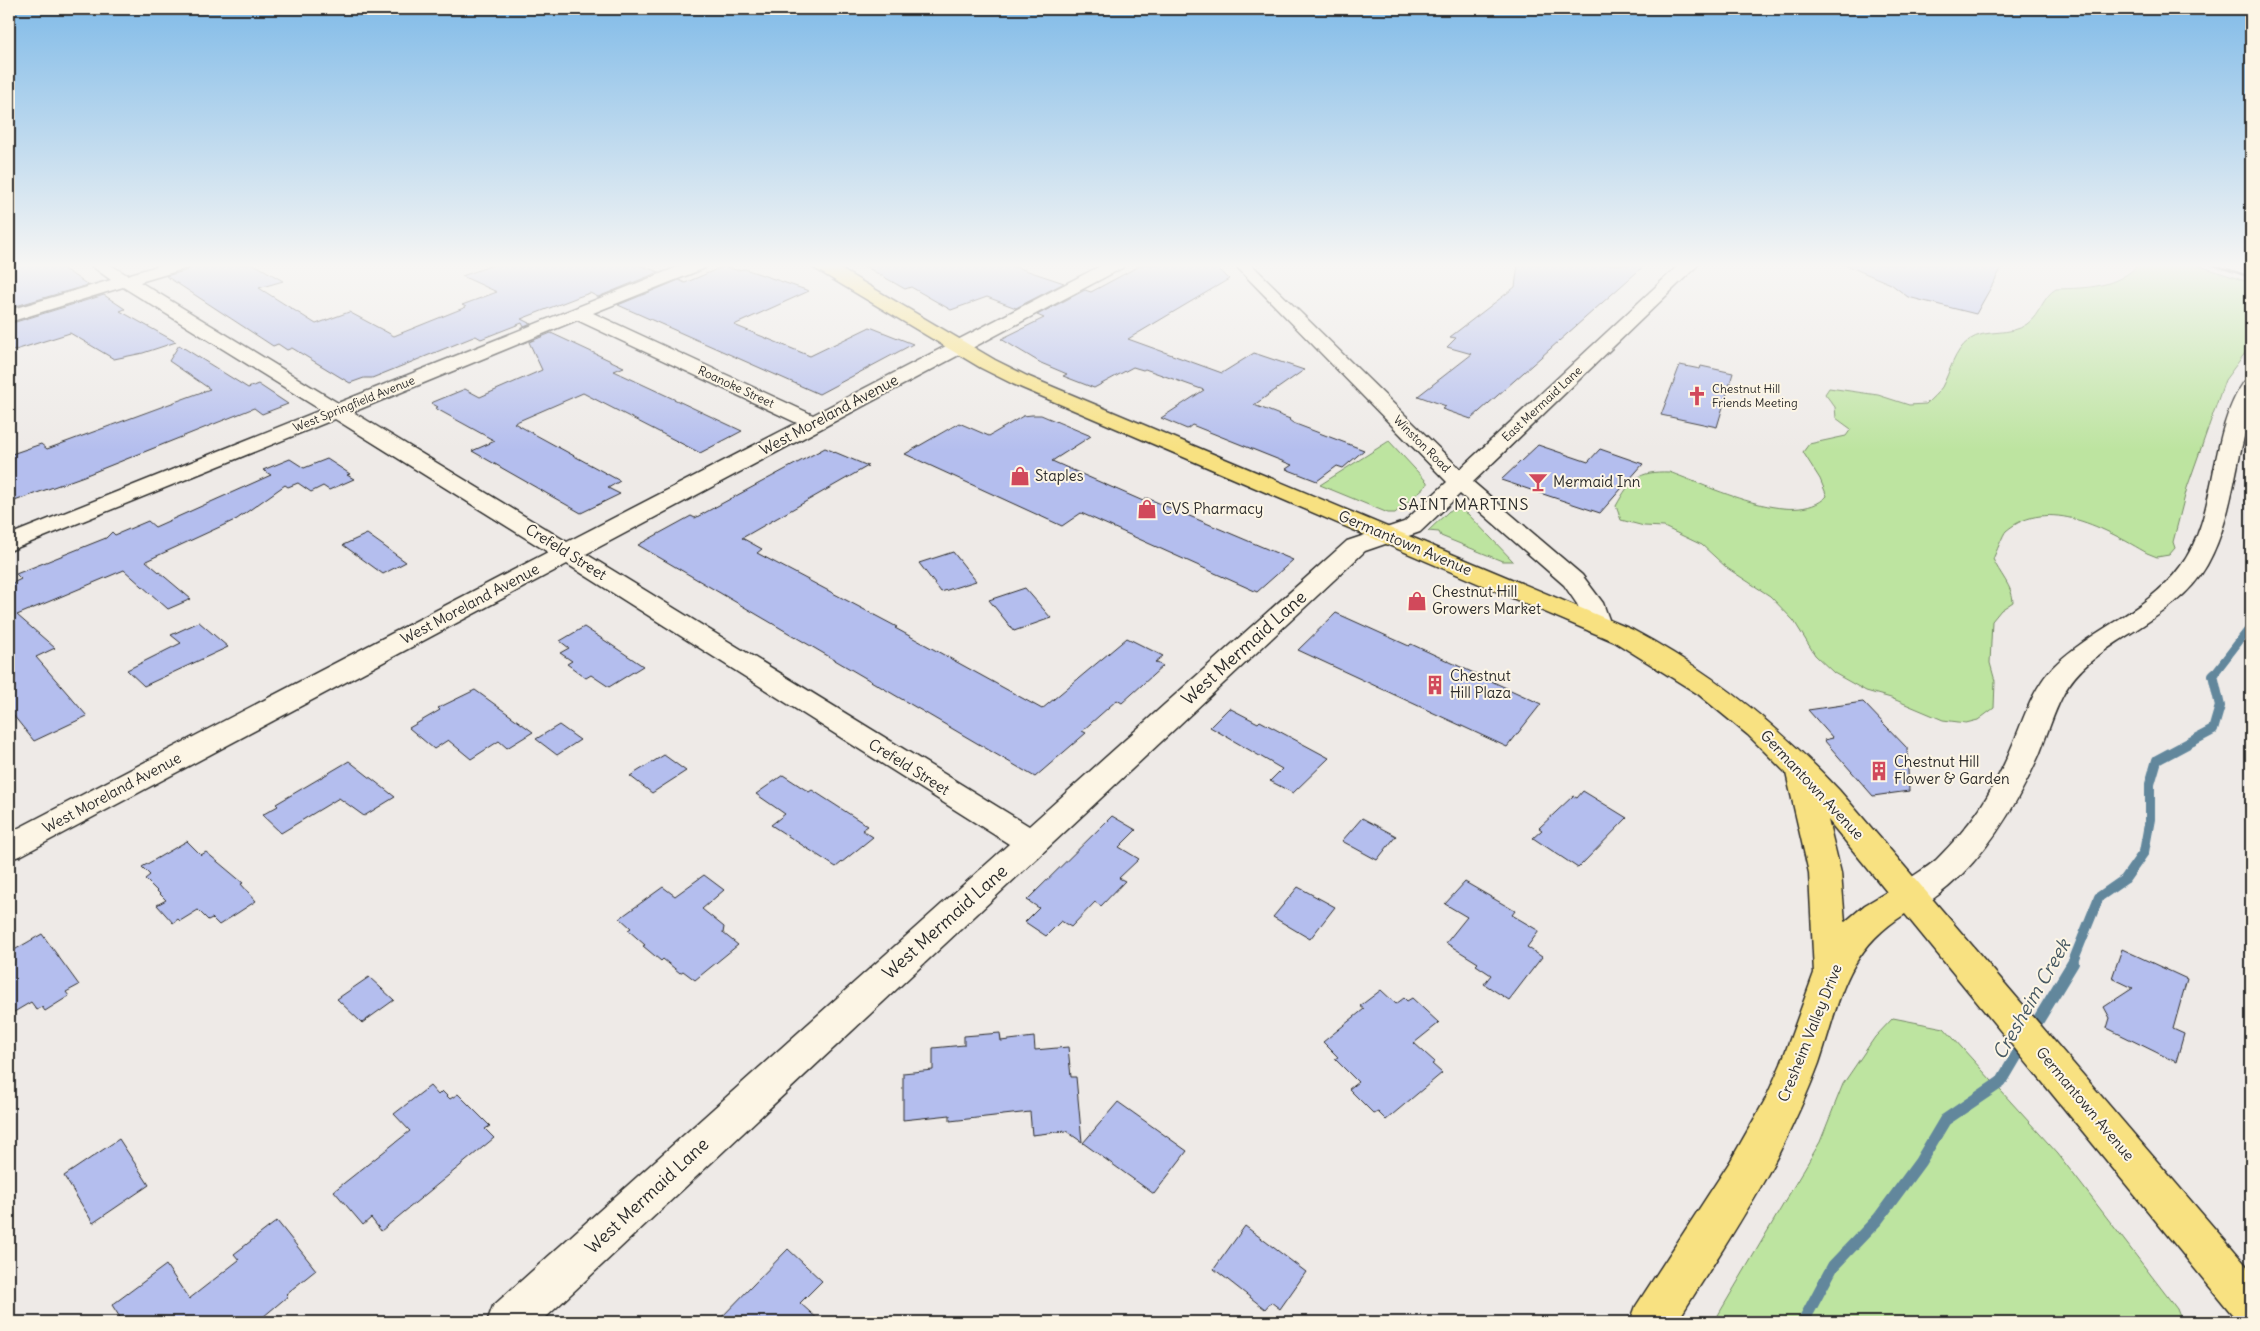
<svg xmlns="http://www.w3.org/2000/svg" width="2260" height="1331" viewBox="0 0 2260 1331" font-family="Delius,sans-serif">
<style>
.green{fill:#bde4a0;stroke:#748866}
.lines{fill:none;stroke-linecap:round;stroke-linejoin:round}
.stream-far2{stroke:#62879c;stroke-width:8}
.stream-far1{stroke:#62879c;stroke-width:10}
.stream{stroke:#62879c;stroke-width:12}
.building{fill:#b4beee;stroke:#2b2b2b}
.street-casing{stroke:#2b2b2b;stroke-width:3}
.secondary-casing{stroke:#2b2b2b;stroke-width:3}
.primary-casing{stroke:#2b2b2b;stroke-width:3}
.street{fill:#fcf5e5;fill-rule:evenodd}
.secondary{fill:#fcf5e5;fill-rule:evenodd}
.primary{fill:#f8e181;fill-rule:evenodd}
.rail{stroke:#2b2b2b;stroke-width:2.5}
.labels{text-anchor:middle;stroke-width:4;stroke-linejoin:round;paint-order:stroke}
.far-street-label{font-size:12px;fill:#2b2b2b;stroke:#fcf5e5}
.far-poi-label{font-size:12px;fill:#2b2b2b;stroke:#fcf5e5;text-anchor:start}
.street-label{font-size:15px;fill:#2b2b2b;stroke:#fcf5e5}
.poi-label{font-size:15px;fill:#2b2b2b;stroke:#fcf5e5;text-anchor:start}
.neighbourhood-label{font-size:16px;letter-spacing:1px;fill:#2b2b2b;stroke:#fcf5e5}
.near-street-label{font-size:18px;fill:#2b2b2b;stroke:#fcf5e5}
.near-water-label{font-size:19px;font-style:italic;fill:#475963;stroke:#fcf5e5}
</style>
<rect width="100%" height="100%" fill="#eeeae7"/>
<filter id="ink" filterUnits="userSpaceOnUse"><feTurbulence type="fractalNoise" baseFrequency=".02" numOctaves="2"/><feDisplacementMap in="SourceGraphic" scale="10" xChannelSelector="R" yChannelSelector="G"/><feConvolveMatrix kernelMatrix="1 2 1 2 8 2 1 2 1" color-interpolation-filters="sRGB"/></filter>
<g filter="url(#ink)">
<path class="green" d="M2139 264H2194L2251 283V345L2225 380 2187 488 2173 542 2175 548 2169 555 2157 557 2147 553C2107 530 2048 495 2006 531 2003 534 1996 553 1993 559 1999 573 2013 587 2013 602L2001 610 1992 621 1990 663 1995 681 1994 708 1978 720 1966 723 1943 720 1891 698 1866 691 1834 673 1815 655 1794 621 1770 596 1727 568 1702 545 1664 527 1644 526 1621 520 1616 506C1631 479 1638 471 1669 472 1707 485 1795 530 1827 496L1820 479 1803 452 1809 444 1846 436 1851 429 1836 418 1835 407 1825 394 1829 388 1878 395 1909 405 1926 404C1931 399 1938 393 1942 387 1950 372 1954 351 1969 340 1986 328 2010 337 2027 324 2040 315 2043 296 2056 289 2088 288 2116 288 2139 264Z
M1389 441 1427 482V485L1395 513H1388L1320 485Z
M1459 509 1468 514 1513 561H1502L1441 536 1439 532 1428 531 1449 511Z
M1893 1018 1944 1028 2058 1154 2177 1309 2182 1322H1714L1820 1142 1843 1084 1875 1037Z"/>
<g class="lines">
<path class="stream-far2" d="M2214 674 2251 626"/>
<path class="stream-far1" d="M2072 964 2099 897 2125 879 2144 852 2150 819V784L2157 760 2213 730 2220 706 2213 675 2215 673"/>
<path class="stream" d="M2031 1032 2073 963
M1803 1322 1833 1266 1878 1219 1920 1162 1945 1120 2001 1082 2024 1043"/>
</g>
<path class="building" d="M9 264H57L88 285 9 308Z
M191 264H254L283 281 259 288 316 324 349 312 394 336 466 307 462 305 497 292 462 276 496 264H636L659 272 598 297 590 293 578 297 521 319 531 324 524 327 522 323 481 339 476 336 372 378H364L350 383 292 348 287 350 278 344 273 346 166 276 188 270Z
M861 264H1007L1064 283 1016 308 987 297 951 310 911 287 905 289Z
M1143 264H1214L1229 279 1128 339 1222 373 1254 353 1304 370 1254 405 1290 419 1289 420 1293 423 1364 450 1343 468 1337 466 1317 481 1286 469 1292 465 1192 425 1187 429 1161 418 1204 390 1145 369 1143 370 1133 367 1094 388 1063 376 1067 374 1041 363 1001 339 1044 318 1037 315 1085 290 1091 292Z
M1518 264H1646L1471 419 1442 409 1446 406 1418 396 1472 354 1447 347 1456 338 1450 337 1515 287Z
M1843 264H2004L1976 314 1908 297 1891 284Z
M724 266 736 270 745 269 809 291 734 325 810 356 870 327 913 344 819 394 618 305 679 280 685 283Z
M104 295 125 309 120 311 176 342 143 353 114 359 70 333 9 352V324Z
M551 333 624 367 614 371 742 431 700 453 583 393 514 423 620 481 608 488 620 494 581 513 472 451 495 441 435 408 438 407 431 403 465 389 480 397 542 370 529 342Z
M179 345 248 388 258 384 288 404 262 414 254 408 84 476 9 503V455L41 444 47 449 210 389 169 361Z
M1680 365 1700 369 1701 366 1733 373 1717 427 1661 415Z
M1032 415H1041L1091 436 1052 461 1143 501 1147 498 1293 560 1257 592 1081 513 1062 526 905 454 959 423 989 436 1023 416Z
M1538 445 1588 462 1600 449 1643 464 1600 513 1501 480Z
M825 448 868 466 742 538 762 549 757 553 897 627 895 628 1042 709 1127 638 1163 656 1155 662 1163 666 1122 703 1117 700 1082 731 1086 733 1035 777 638 545 691 516 695 518Z
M290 459 304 468 327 459 350 474 347 475 354 479 329 490 323 486 311 492 298 483 288 487 285 485 237 519 146 561 191 599 168 609 124 570 17 615 55 648 36 657 87 716 34 741 9 710V585L21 579 16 574 106 538 112 532 115 535 148 521 155 527 271 475 263 470Z
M367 534 406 562 383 574 343 545Z
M953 552 976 581 941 592 919 563Z
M1025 588 1051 618 1014 631 989 600Z
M1336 613 1409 646 1411 644 1541 704 1507 747 1298 650Z
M199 622 228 647 144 686 127 670 181 643 171 635Z
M584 627 607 642 643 666 609 687 591 675 586 678 567 664 572 661 560 653 569 648 560 641Z
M475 690 533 732 507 748 499 741 471 759 448 740 434 749 409 728 440 710 438 708Z
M1863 702 1907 748 1909 791 1873 796 1824 740 1833 738 1808 710Z
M1229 708 1258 723 1260 721 1329 758 1293 793 1270 781 1282 769 1210 727Z
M559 725 580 740 557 755 536 739Z
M664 755 686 771 652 793 630 776Z
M349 761 395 797 364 816 339 798 281 833 262 815 278 806 276 804Z
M783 775 809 792 812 790 868 826 862 830 873 837 836 867 771 825 785 814 756 794Z
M1583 791 1627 818 1578 868 1533 838 1542 830 1539 828 1573 796 1577 798Z
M1112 816 1136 830 1119 847 1139 859 1119 878 1125 881 1101 906 1095 902 1071 927 1061 921 1046 936 1025 922 1039 908 1027 900Z
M1362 818 1396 836 1377 860 1342 841Z
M187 841 201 855 206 852 243 883 241 884 256 901 219 925 212 918 208 920 198 910 180 921 178 919 173 923 157 905 166 900 145 879 150 875 142 867Z
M704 875 724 890 702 909 724 927 723 933 738 945 695 980 683 971 680 973 663 959 661 961 643 946 645 945 628 930 631 928 620 918 663 887 675 896Z
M1465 882 1515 911 1512 915 1539 931 1527 947 1542 957 1509 1000 1484 984 1491 975 1476 965 1478 963 1446 943 1467 917 1445 904Z
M1298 887 1335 907 1310 939 1273 917Z
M42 934 79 985 66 992 69 996 45 1011 42 1007 37 1010 31 1002 9 1015V953Z
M2122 949 2187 979 2173 1029 2184 1034 2176 1062 2107 1028 2110 1018 2104 1007 2133 988 2112 978Z
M369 977 394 1000 362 1023 337 999Z
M1381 990 1396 1004 1404 998 1407 1001 1412 998 1439 1023 1414 1043 1435 1062 1432 1064 1442 1073 1386 1120 1378 1112 1374 1114 1349 1089 1358 1082 1335 1059 1338 1057 1323 1042 1364 1009 1360 1006Z
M1000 1033 1001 1041 1034 1037 1035 1050 1068 1047 1071 1077H1076L1082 1142 1066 1131 1032 1135 1030 1112 950 1121V1115L903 1120V1073L933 1070V1048L964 1045V1036Z
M430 1086 438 1095 442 1091 450 1099 458 1094 490 1126 485 1129 494 1138 381 1231 371 1218 363 1225 334 1191 410 1131 394 1114Z
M1118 1102 1187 1151 1154 1194 1083 1143Z
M119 1139 149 1185 93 1223 64 1176Z
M277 1221 316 1270 286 1294 288 1296 257 1322H123L112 1305 166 1265 189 1299 239 1260 234 1254Z
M1245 1226 1306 1272 1280 1309 1271 1302 1265 1309 1214 1269Z
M788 1249 822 1281 800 1303 821 1322H717Z"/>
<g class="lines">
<defs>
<path id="street" d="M89 264H109L127 275 164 264H189L187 268 140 282 338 403 685 264H707L705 268 593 313 813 415 1104 264H1124L1122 268 586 554 1029 826 1347 541 1404 522 1447 482 1234 264H1251L1460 469 1680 264H1699L1473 482 1582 575 1603 603 1611 625 1607 631 1598 633 1589 631 1577 604 1564 585 1460 494 1420 532 1365 551 541 1322H487L493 1306 1009 844 567 564 20 856 9 859V833L548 552 335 419 9 551V535L321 410 123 287 9 322V310L111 280ZM577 320 797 423 567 542 353 412Z"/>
<path id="secondary" d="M2251 380C2253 406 2246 428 2240 454 2232 492 2226 531 2207 565 2173 625 2091 640 2063 695 2053 714 2047 735 2039 755 2017 804 1989 852 1948 887 1932 900 1919 912 1898 905L1893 896C1902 880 1922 872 1936 860 1952 844 1967 827 1980 808 1993 788 2004 766 2013 744 2024 718 2033 688 2053 667 2091 629 2148 611 2180 567 2219 515 2208 433 2244 382Z"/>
<path id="primary" d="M811 264H832L995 360 1027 376 1633 630C1712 672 1778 725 1839 790L2251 1271V1322L2236 1319 1905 914C1844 952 1840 1001 1819 1063 1807 1095 1792 1127 1777 1157 1747 1214 1711 1267 1677 1322H1630L1636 1306 1731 1160 1765 1100 1781 1064 1814 973 1809 873 1786 773 1748 735 1698 694 1615 642 1013 384 981 368 814 268ZM1828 820 1887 892 1865 905 1845 922 1841 873Z"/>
</defs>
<use href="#street" class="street-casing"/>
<use href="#secondary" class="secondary-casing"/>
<use href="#primary" class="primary-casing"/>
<use href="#street" class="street"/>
<use href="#secondary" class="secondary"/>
<use href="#primary" class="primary"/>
<path class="rail" d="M2211 264 2251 277"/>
</g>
</g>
<linearGradient id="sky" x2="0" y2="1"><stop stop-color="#81bbe8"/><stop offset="0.59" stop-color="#f7f6f4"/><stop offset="1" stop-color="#f7f6f4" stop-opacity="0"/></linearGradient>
<rect width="2260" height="450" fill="url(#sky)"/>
<defs>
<symbol id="church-bare" viewBox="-9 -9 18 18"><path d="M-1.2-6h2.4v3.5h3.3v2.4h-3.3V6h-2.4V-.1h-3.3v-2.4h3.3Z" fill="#d1495b" stroke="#fcf5e5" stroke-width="2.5" paint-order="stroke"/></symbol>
<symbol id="shop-bare" viewBox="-9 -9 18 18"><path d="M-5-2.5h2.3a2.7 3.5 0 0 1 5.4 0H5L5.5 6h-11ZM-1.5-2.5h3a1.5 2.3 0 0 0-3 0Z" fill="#d1495b" stroke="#fcf5e5" stroke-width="2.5" paint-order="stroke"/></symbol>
<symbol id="bar-bare" viewBox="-9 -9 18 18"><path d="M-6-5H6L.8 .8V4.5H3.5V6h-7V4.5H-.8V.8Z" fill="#d1495b" stroke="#fcf5e5" stroke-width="2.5" paint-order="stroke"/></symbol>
<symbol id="building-bare" viewBox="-9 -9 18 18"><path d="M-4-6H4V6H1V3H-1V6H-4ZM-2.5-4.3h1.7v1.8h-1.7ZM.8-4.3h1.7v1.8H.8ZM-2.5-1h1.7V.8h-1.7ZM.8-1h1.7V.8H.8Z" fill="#d1495b" stroke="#fcf5e5" stroke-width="2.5" paint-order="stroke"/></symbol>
</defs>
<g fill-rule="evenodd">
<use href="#church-bare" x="1683" y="382" width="28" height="28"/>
<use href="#shop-bare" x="1006" y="462" width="28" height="28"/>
<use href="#bar-bare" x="1524" y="468" width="28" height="28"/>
<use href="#shop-bare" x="1133" y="495" width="28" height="28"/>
<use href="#shop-bare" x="1403" y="587" width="28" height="28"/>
<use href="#building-bare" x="1421" y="671" width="28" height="28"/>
<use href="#building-bare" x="1865" y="757" width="28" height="28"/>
</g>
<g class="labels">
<g class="far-street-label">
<text transform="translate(736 387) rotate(25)" y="4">Roanoke Street</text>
<text transform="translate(354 404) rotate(-22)" y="4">West Springfield Avenue</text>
<text transform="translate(1542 404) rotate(-43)" y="4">East Mermaid Lane</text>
<text transform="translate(1422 444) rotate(45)" y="4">Winston Road</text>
</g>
<g class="far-poi-label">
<text x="1712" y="393">Chestnut Hill<tspan x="1712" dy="14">Friends Meeting</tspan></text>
</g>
<g class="street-label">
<text transform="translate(829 415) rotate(-28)" y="5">West Moreland Avenue</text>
<text transform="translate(1405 543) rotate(23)" y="5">Germantown Avenue</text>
<text transform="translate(566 552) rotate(32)" y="5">Crefeld Street</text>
<text transform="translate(470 604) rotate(-28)" y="5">West Moreland Avenue</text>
<text transform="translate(909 767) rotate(32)" y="5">Crefeld Street</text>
<text transform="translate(1812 785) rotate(47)" y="5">Germantown Avenue</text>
<text transform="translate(112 793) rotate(-28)" y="5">West Moreland Avenue</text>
<text transform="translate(1810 1033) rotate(-68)" y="5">Cresheim Valley Drive</text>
<text transform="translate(2085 1104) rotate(50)" y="5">Germantown Avenue</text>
</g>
<g class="poi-label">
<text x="1035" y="481">Staples</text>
<text x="1553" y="487">Mermaid Inn</text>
<text x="1162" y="514">CVS Pharmacy</text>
<text x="1432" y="597">Chestnut Hill<tspan x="1432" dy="17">Growers Market</tspan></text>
<text x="1450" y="681">Chestnut<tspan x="1450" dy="17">Hill Plaza</tspan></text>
<text x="1894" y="767">Chestnut Hill<tspan x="1894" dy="17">Flower &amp; Garden</tspan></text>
</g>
<g class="neighbourhood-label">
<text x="1464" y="510">SAINT MARTINS</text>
</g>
<g class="near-street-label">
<text transform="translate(1244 648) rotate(-42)" y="6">West Mermaid Lane</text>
<text transform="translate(945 922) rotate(-42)" y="6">West Mermaid Lane</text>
<text transform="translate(647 1196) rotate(-43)" y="6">West Mermaid Lane</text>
</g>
<g class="near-water-label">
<text transform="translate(2031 999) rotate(-60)" y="7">Cresheim Creek</text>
</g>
</g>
<rect width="2260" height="1331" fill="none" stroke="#fcf5e5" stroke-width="30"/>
<rect x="15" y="15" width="2230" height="1301" fill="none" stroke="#2b2b2b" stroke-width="2" filter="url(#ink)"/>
</svg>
